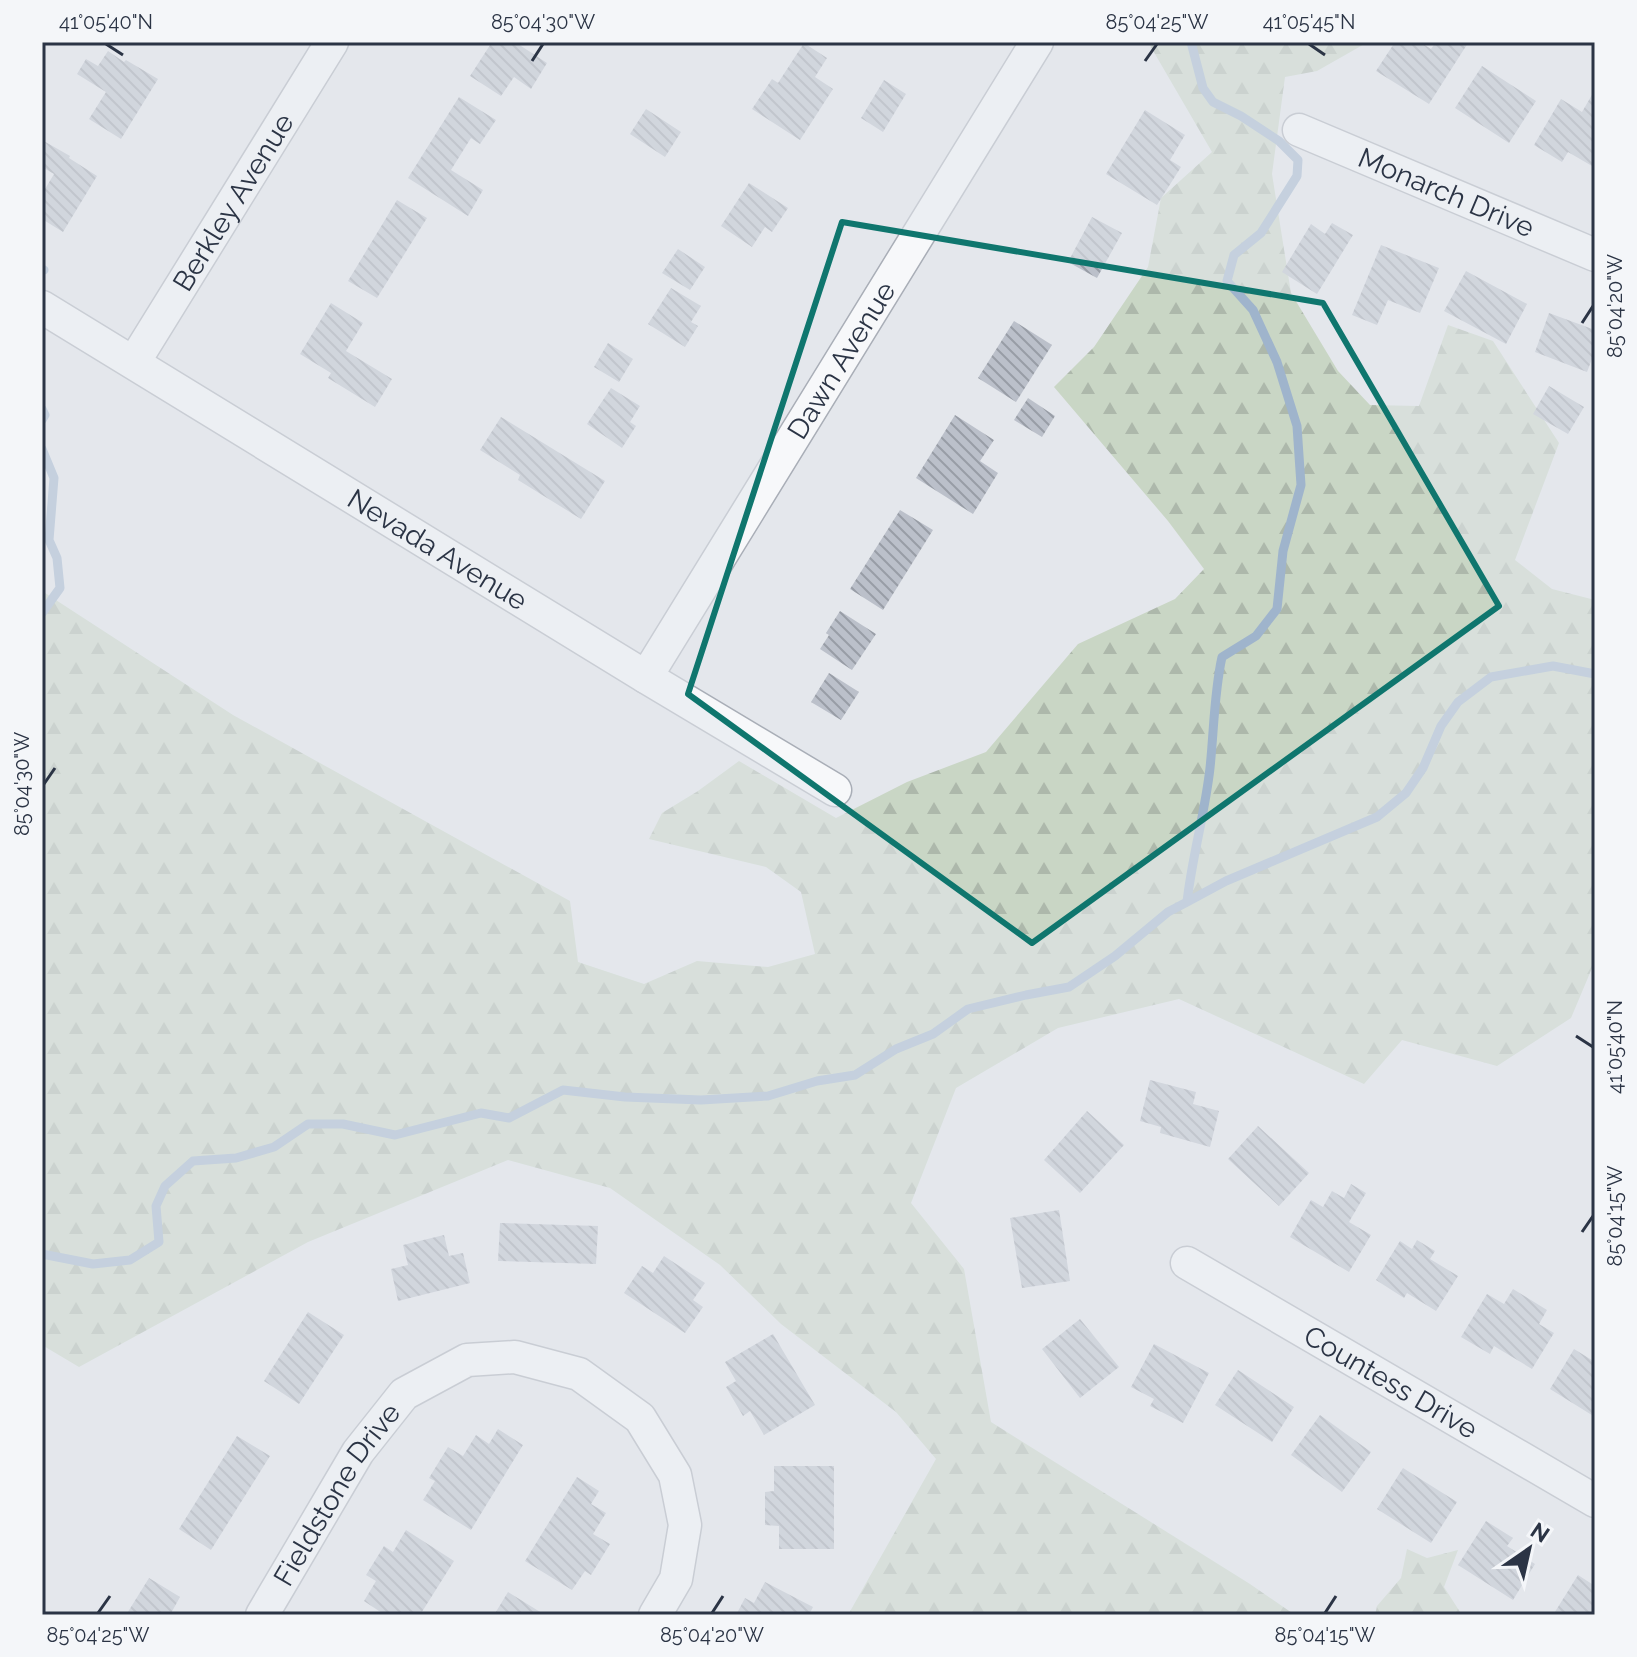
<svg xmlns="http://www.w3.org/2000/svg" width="1637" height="1657" viewBox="0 0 1637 1657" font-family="Raleway,sans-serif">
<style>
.forest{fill:url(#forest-firs)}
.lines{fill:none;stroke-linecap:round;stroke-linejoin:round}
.stream{stroke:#9fb4cc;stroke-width:9}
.building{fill:url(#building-back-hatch)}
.street-casing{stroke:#a9aeb7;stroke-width:35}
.street{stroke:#f7f8fa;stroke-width:32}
.marked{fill:none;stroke:#0f766e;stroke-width:6;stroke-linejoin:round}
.ticks{fill:none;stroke:#2b3445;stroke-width:3}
.labels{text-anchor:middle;stroke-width:8;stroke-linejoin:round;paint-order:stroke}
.street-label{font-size:28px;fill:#2b3445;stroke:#f4f6f9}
.neatline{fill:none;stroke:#2b3445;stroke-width:3}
.ticks-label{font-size:20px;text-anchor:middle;fill:#2b3445}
</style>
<defs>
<pattern id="forest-firs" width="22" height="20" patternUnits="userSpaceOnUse" patternTransform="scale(2)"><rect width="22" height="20" fill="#c9d6c5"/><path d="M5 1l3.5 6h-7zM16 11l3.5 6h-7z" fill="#adb8ab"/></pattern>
<pattern id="building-back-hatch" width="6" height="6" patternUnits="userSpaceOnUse" patternTransform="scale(2)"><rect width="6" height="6" fill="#bbc0ca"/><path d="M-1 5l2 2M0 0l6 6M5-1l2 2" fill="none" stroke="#989da6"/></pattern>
</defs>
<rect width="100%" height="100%" fill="#e4e7ec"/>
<path class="forest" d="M1148 42H1368L1317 71 1285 77 1272 174 1291 293 1338 371 1370 405 1419 406 1448 325 1493 341 1559 443 1515 560 1552 589 1595 600V961L1571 1018 1497 1066 1402 1040 1364 1084 1179 999 1058 1028 956 1088 911 1203 964 1269 991 1422 1250 1584 1295 1615H848L936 1459 896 1412 781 1324 720 1265 610 1188 508 1160 308 1242 79 1367 42 1345V591L233 715 570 901 578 962 644 984 697 961 768 967 815 954 801 892 766 867 649 839 662 813 698 791 739 761 836 818 907 782 986 752 1078 644 1175 599 1204 569 1168 521 1054 387 1094 347 1148 267 1161 198 1212 152Z
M1407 1549 1427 1558 1458 1550 1444 1587 1462 1615H1375L1377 1606 1401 1578Z"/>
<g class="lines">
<path class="stream" d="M42 269 44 270
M42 409 45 415 42 420
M42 449 54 478 49 540 57 558 60 588 42 613
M1187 902C1192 857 1205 813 1210 768 1214 730 1214 693 1222 657L1256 636 1277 609 1283 551 1301 485 1297 426 1277 362 1253 310 1227 281 1234 255 1261 233 1297 176 1298 160 1279 141 1241 116 1213 102 1203 88 1191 42
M42 1254 93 1264 130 1260 159 1242 156 1206 165 1186 193 1161 236 1158 274 1147 308 1124H343L395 1135 481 1113 509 1118 563 1090 625 1097 701 1100 768 1096 817 1081 855 1075 896 1049 933 1034 968 1009 1026 995 1069 987 1115 956 1168 912 1187 902 1226 881 1377 817 1406 793 1423 768 1441 726 1458 702 1491 677 1553 666 1595 674"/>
</g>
<path class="building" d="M492 42H515L547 63 531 89 514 77 501 96 470 76Z
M1395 42H1420L1431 49 1436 42 1468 43 1429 104 1376 71Z
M804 43 827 58 815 77 833 89 800 140 752 109 772 79 778 83Z
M108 51 124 62 126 60 158 79 121 139 89 119 106 92 77 74 86 59 98 66Z
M1482 66 1536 101 1509 143 1455 108Z
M884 80 906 94 883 132 861 118Z
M1593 93 1595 94V161L1592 166 1568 152 1562 162 1534 145 1561 99 1582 112Z
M459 97 496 120 480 144 471 138 451 170 483 190 468 216 408 178Z
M646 109 681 132 665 157 630 134Z
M1145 110 1185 135 1170 160 1181 167 1157 205 1106 174Z
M42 140 70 156 69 158 97 176 63 232 42 219V194L54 174 42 167Z
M749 183 788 208 772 232 765 227 752 247 721 226Z
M397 200 427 218 377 298 348 281Z
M1092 217 1122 233 1097 278 1068 262Z
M1332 223 1353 235 1317 294 1282 272 1311 224 1325 234Z
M1381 245 1439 268 1420 313 1388 300 1377 325 1352 315Z
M678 249 705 267 690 290 662 273Z
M1466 271 1527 304 1506 344 1444 311Z
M671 288 701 306 691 322 698 326 685 347 648 324Z
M331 303 363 323 346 351 392 379 375 407 328 378 331 373 300 354Z
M1549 313 1595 330V351L1587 372 1535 352Z
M1014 321 1052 345 1016 402 978 378Z
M608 343 633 359 619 382 594 367Z
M1549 386 1584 407 1568 434 1533 414Z
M611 388 640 406 630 422 636 426 622 448 587 424Z
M1028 398 1055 416 1042 437 1014 420Z
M955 415 994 440 980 461 998 473 973 514 916 478Z
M501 417 605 481 581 519 518 480 520 475 480 450Z
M900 510 933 530 883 610 850 589Z
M840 611 876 634 852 670 820 649 829 635 826 633Z
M829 673 859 692 841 720 811 702Z
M1150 1080 1196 1092 1193 1104 1219 1111 1210 1147 1160 1133 1161 1127 1140 1121Z
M1087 1111 1124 1145 1080 1193 1044 1160Z
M1258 1126 1309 1173 1279 1206 1228 1159Z
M1351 1184 1366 1193 1349 1222 1371 1235 1349 1272 1290 1237 1311 1200 1323 1207 1332 1191 1344 1198Z
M1059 1210 1070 1281 1022 1288 1010 1218Z
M500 1223 598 1226 596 1264 498 1261Z
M444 1235 449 1256 463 1253 470 1283 398 1301 391 1269 408 1265 403 1245Z
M1417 1240 1435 1251 1430 1259 1458 1276 1436 1311 1407 1293 1404 1298 1376 1280 1400 1241 1412 1249Z
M664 1256 705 1283 693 1300 703 1307 685 1333 624 1293 642 1266 653 1273Z
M1513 1289 1547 1310 1539 1324 1554 1333 1532 1369 1494 1346 1490 1354 1461 1337 1487 1294 1504 1304Z
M308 1312 344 1335 299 1404 264 1381Z
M1080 1319 1119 1367 1080 1398 1042 1349Z
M773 1334 815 1405 764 1435 750 1411 743 1416 726 1387 736 1381 725 1362Z
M1154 1344 1209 1373 1183 1423 1150 1406 1154 1399 1131 1387Z
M1574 1349 1595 1362V1417L1550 1389Z
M1238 1370 1294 1407 1272 1442 1215 1405Z
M1320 1415 1371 1452 1342 1492 1291 1455Z
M498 1429 523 1445 471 1530 423 1500 435 1481 429 1478 448 1447 463 1456 476 1435 489 1444Z
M237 1436 270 1456 211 1550 179 1529Z
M774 1466H834V1549H779V1526L765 1525V1492L774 1491Z
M1403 1468 1457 1502 1431 1543 1377 1509Z
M577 1477 599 1491 591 1504 606 1513 593 1534 610 1544 591 1575 585 1571 572 1590 525 1561Z
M1486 1521 1513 1538 1507 1546 1535 1564 1513 1600 1458 1565Z
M406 1530 454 1561 420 1615H385L364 1601 376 1581 366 1575 384 1546 393 1552Z
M1578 1575 1595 1586V1615H1553Z
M149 1578 180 1597 170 1615H126Z
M765 1582 813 1607 809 1615H736L745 1598 754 1603Z
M508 1592 545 1615H494Z"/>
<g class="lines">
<defs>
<g id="street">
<path id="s1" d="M1299 130 1595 255"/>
<path id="s2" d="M42 307 646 677 835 790"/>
<path id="s3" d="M134 362 332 42"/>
<path id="s4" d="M646 677 1037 42"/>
<path id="s5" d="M1187 1263 1595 1501"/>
<path id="s6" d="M262 1615 358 1452 404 1394 467 1360 515 1357 579 1374 640 1418 675 1475 685 1525 676 1579 655 1615"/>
</g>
</defs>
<use href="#street" class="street-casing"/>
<use href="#street" class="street"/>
</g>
<path d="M0 0H1637V1657H0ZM842 222 1323 303 1499 606 1032 943 688 694Z" fill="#e4e7ec" fill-opacity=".55" fill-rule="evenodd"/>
<path class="marked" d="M842 222 1323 303 1499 606 1032 943 688 694Z"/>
<path class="ticks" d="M106 44 123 55M1309 44 1325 55M532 61 543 44M1145 61 1157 44M1582 323 1593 306M44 784 55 768M1576 1036 1593 1047M1582 1232 1593 1216M98 1613 110 1596M712 1613 723 1596M1325 1613 1336 1596"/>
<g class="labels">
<g class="street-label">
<text dy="10" stroke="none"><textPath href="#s1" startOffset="160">Monarch Drive</textPath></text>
<text dy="10" stroke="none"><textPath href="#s3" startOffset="188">Berkley Avenue</textPath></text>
<text dy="10" stroke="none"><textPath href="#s4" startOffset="372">Dawn Avenue</textPath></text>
<text dy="10" stroke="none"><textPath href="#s2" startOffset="464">Nevada Avenue</textPath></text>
<text dy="10" stroke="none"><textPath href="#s5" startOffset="236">Countess Drive</textPath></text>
<text dy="10" stroke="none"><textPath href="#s6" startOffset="142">Fieldstone Drive</textPath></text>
</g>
</g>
<rect width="1637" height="1657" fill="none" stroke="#f4f6f9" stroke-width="88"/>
<g transform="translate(1529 1549) rotate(34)" stroke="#f4f6f9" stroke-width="6" paint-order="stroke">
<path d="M0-6L14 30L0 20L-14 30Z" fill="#2b3445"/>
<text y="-12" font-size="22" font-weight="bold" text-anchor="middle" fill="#2b3445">N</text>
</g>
<rect x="44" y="44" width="1549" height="1569" class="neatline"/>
<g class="ticks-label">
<text x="106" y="29">41°05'40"N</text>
<text x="543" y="29">85°04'30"W</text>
<text x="1157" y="29">85°04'25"W</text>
<text x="1309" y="29">41°05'45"N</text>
<text transform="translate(1615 306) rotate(-90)" y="7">85°04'20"W</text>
<text transform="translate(22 784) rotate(-90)" y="7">85°04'30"W</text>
<text transform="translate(1615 1047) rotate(-90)" y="7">41°05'40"N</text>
<text transform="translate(1615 1216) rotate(-90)" y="7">85°04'15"W</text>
<text x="98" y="1642">85°04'25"W</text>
<text x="712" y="1642">85°04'20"W</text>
<text x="1325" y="1642">85°04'15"W</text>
</g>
</svg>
